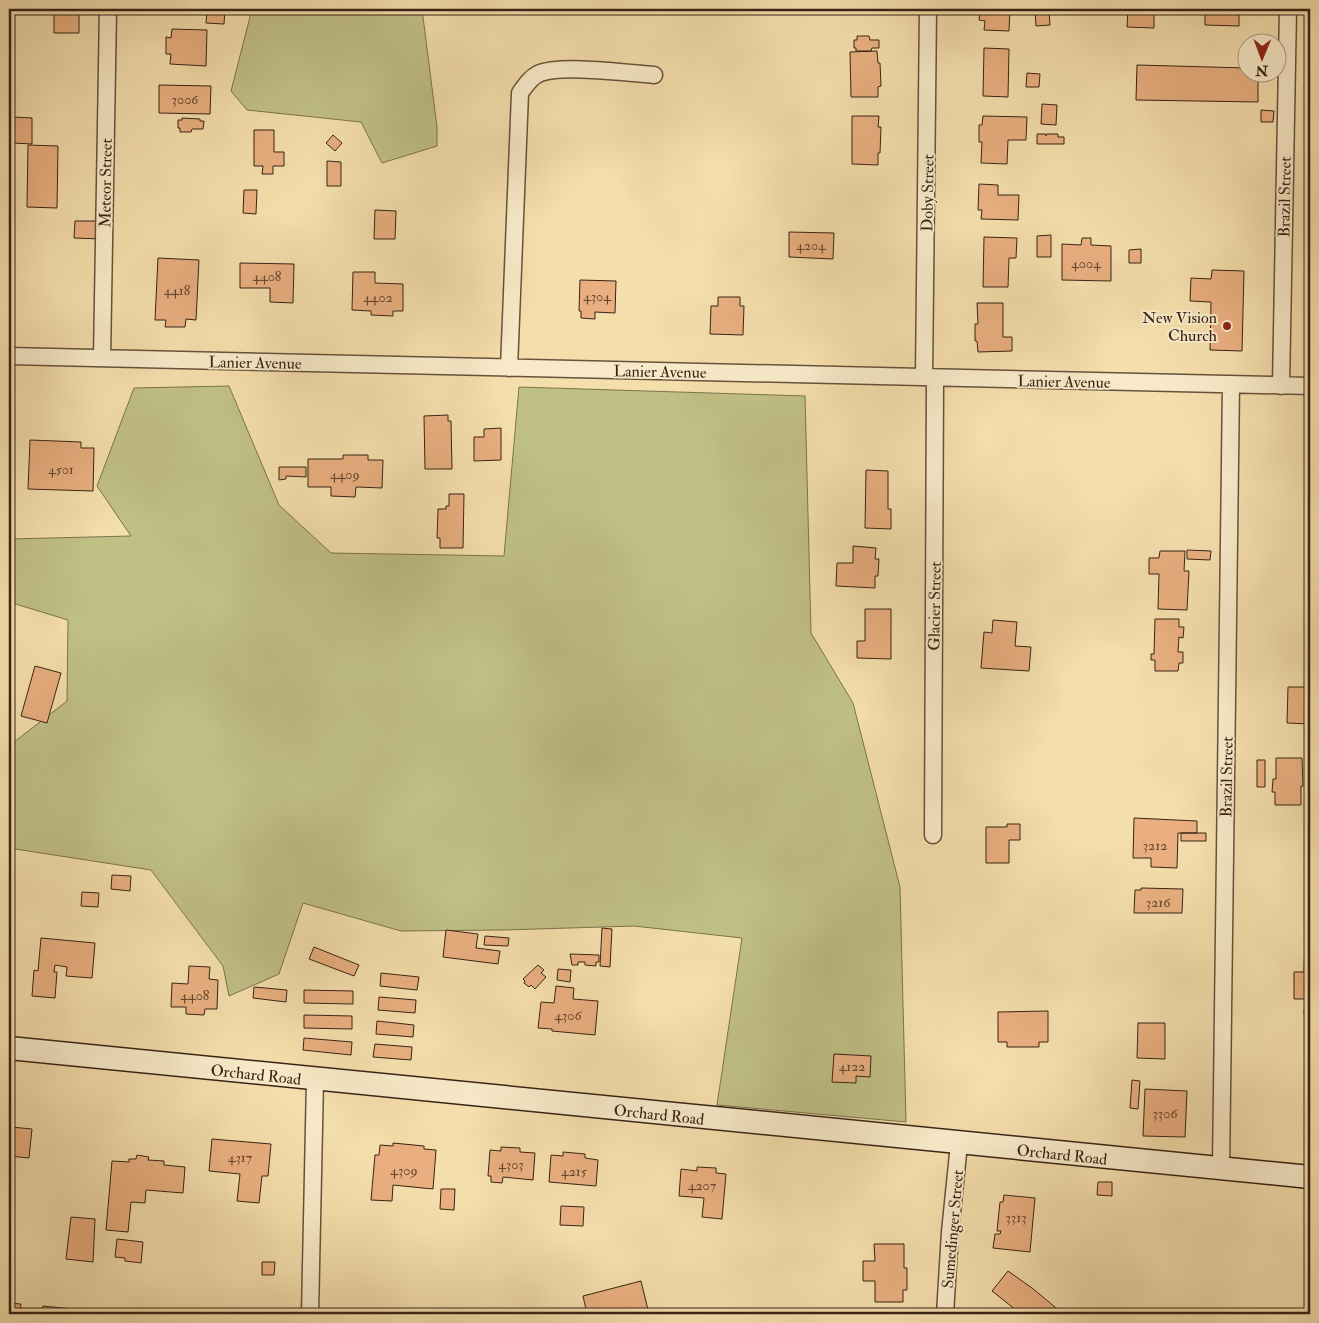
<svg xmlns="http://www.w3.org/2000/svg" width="1319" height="1323" viewBox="0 0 1319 1323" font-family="'IM FELL Double Pica',serif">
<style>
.green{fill:#c0c086;stroke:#7c724e}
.building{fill:#e9af80;stroke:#382315}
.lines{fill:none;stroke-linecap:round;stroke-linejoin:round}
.street-casing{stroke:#67523b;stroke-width:19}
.secondary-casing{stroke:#382315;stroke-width:25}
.street{stroke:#f8eac9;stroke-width:16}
.secondary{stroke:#f8eac9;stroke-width:22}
.poi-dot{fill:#8f2418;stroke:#f8eac9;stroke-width:2}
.labels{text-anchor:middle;stroke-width:4;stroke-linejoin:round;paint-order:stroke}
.number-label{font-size:14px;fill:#644630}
.street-label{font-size:16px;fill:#382315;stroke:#f8eac9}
.poi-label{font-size:16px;fill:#382315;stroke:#f8eac9;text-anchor:end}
</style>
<rect width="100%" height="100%" fill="#f4deac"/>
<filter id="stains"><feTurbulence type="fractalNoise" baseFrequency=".004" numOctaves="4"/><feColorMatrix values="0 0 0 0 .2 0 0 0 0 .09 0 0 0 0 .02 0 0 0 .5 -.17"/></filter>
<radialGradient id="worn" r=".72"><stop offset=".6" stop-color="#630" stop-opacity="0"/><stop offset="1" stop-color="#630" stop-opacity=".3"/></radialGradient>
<path class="green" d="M252 9H422L437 127V146L382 163 361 122 247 110 231 91Z
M229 386 279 505 331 553 504 556 519 387 805 396 811 633 853 703 900 887 906 1122 717 1105 742 938 634 926 504 930 401 931 303 903 279 974 229 996 223 966 151 870 9 848V746L67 701 68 620 9 602V539L131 536 97 486 134 388Z"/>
<path class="building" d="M40 9H79V33H54V9Z
M207 9H225L224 24 206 23Z
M980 9H1010L1009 31 984 30 985 21 979 20Z
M1031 9H1049L1050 25 1036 26 1035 10H1031Z
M1128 9H1154V28L1127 27Z
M1205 9H1239V26L1205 25Z
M172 29 207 30 206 66 170 64 171 54H166V37L171 38Z
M857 36H869L870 40H879V48H872L871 51H856V48H854V40H857Z
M984 48 1009 49 1008 97 983 96Z
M877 51 878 63H880L881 86 878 87V97H851L850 52Z
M1137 65 1246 68V72H1258V102L1136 100Z
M1027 73 1040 74 1039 87H1026Z
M159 85 211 86 210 114 159 113Z
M1042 104 1057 105 1056 125 1041 124Z
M1261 110 1274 111 1273 122H1261Z
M852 116H879L878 127H881L880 153H878V165L852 164Z
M983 116 1027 117 1026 140H1008L1007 164 981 163 982 142H979V125H982Z
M14 117 32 118V144L13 143Z
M182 118 200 119V121H204L203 129H192L191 132H180V128H178V120H182Z
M254 130H274V152H284V166H273V174H262L263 166H254Z
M1037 134H1045L1046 136V134H1058V137H1064V144H1037Z
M333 135 342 143 335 151 326 143Z
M28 145 58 146 57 208 27 207Z
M327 161 341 162V186H327Z
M979 184 998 185V195H1019L1018 220 981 219 982 210H978Z
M244 190H257L256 214 243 213Z
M375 210 396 211 395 239H374Z
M75 221H101V239L74 238Z
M789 232 834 233 833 259 789 257Z
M1051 235V257H1037V236Z
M984 237 1017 238 1016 258H1009L1008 287H983Z
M1082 238H1091V245L1111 246V281L1062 280V244L1081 245Z
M1141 249V263H1129V250Z
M158 258 199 260 196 320 186 319 185 327H165L166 320H155Z
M240 263 294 264 293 303 270 302V288H240Z
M1212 270 1244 271 1242 351 1210 350 1211 302 1190 301 1191 278 1211 279Z
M353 272H375V283L403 284V311H393V316L371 315V311L352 310Z
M580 280 616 281 615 313 595 312V319L581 318V311H579Z
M718 297H740V306H744L743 335 710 334 711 306H718Z
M977 303H1003V337H1012V351L978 352 977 341H975V324H978Z
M448 415V421H451L452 469H425L424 416Z
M501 428V460L474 461V437H484V429Z
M30 440 81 442V448H94L93 491 28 489Z
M343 455H368V460H383L382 488 356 487 355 497 331 496V487H308V459H343Z
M279 467H306V477L286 476V479L279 480Z
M866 470 888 471V509H891V529L865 528Z
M449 494H464L463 548H440V538H437L438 509H446V506H449Z
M853 546 876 548 875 559H879L878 576H875V588L836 586 837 563H853Z
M1187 550 1211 551 1210 560 1187 559Z
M1160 551H1185L1184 571H1189L1187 610 1158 609 1159 574H1149V558H1159Z
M865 609H891V659L857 658V641H865Z
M1155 619H1179V627H1184L1183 638 1179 637 1178 652H1183V663H1179L1178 671H1155V660H1151V654H1154Z
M993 620 1017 622 1015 646 1031 647 1029 671 981 668 984 632 992 633Z
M35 666 61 673 47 723 21 716Z
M1288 687H1310V724L1287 723Z
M1276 758H1302L1303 786H1301V805H1275V792H1272L1273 779H1276Z
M1257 760H1265V787H1257Z
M1134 818 1197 821V833H1178L1177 868 1151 867V858H1133Z
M1007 824H1020V840H1009V863H986V827H1007Z
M1181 833H1206V841H1181Z
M1307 858H1310V873L1307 872Z
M112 875 131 876 130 891 111 889Z
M1141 888 1183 889 1182 913H1134L1135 890H1141Z
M82 892 99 893 98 907 81 906Z
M602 928 612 929 610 967 600 966Z
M446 930 478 934 476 948 500 951 498 964 443 957Z
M485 936 509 938 508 946 484 945Z
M41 938 95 943 92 978 66 976 67 967 55 965 54 972H57L55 998 32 996 34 970 38 971Z
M1305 940 1310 941V1014H1304L1305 999H1294V972H1304Z
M314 947 359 965 354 976 309 959Z
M570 954 599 955V962H596V966L585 965V962H578V965H572Z
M538 965 544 970 541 973 546 977 535 989 531 985 529 987 524 983 525 981 523 979Z
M189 966 210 967 209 979 218 980 217 1009H205L204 1015 186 1014V1007H171L172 983 188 984Z
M558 969 571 970 570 982 557 980Z
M381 973 419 977 417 990 380 986Z
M556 986 574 988 573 999 598 1001 595 1035 552 1031V1029L538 1028 541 1002 554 1003Z
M254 987 287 990 286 1002 253 998Z
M304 990 353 991V1004L304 1003Z
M379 997 416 1000 415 1013 378 1010Z
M1048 1011V1042H1039V1047H1007V1042H998V1012Z
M304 1015 352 1016V1029L304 1028Z
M377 1021 414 1025 413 1037 376 1034Z
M1138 1023H1165V1059L1137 1058Z
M304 1038 352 1042 351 1055 303 1050Z
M375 1044 412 1047 411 1060 373 1057Z
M834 1054 871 1056 870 1077 856 1076V1083L832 1082Z
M1132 1080 1140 1081 1138 1109 1130 1108Z
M1145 1089 1187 1091 1185 1137 1143 1136Z
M9 1115H12L11 1127 32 1129 29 1158 9 1156Z
M212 1139 271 1144 268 1176H262L259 1203 237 1201 240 1174 209 1171Z
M393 1143 424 1146V1149L436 1150 433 1189 393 1185 392 1201 371 1200 375 1155H379L380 1145 393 1146Z
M501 1147 520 1148V1152L535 1153 533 1180 503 1177 502 1183 491 1182V1176H488L490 1150 501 1151Z
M563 1152 585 1154V1158L598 1160 596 1186 549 1182 551 1155 563 1156Z
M137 1155 149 1157 148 1160 164 1161V1165L185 1167 183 1193 146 1190 145 1203 131 1202 128 1232 106 1230 112 1161 129 1162V1159H136Z
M697 1167 716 1168V1173L726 1174 722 1219 702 1217 704 1198 679 1196 681 1169 697 1171Z
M1098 1182H1112V1196L1097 1195Z
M441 1189H455L454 1210 440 1209Z
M1004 1195 1035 1198 1030 1252 993 1248 995 1234H1000L1001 1231H997L1000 1202H1003Z
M561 1206 584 1207 583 1226 560 1225Z
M71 1217 95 1219 93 1262 66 1259Z
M117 1239 143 1242 141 1263 125 1261V1258L115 1257Z
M874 1244H904V1268H907V1290H903V1302H875V1281H863V1261H875Z
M262 1262H275L274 1275H262Z
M1008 1271 1032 1288 1061 1312 1060 1314H1021L992 1291Z
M641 1281 649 1314H587L583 1296Z
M9 1303 21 1304 20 1314H9Z
M43 1306 83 1310V1314H42Z
M681 1308 691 1314H677Z"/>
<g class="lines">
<defs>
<path id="street" d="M9 356 1310 386
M102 358 108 9
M509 368 520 93C525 86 530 78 538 74 560 64 627 73 654 75
M924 377 928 9
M1281 386 1288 9
M933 835 935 378
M1221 1169 1231 384
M310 1314 315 1080
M945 1314 950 1232 959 1144"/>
<path id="secondary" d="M9 1048 1310 1177"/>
</defs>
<use href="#street" class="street-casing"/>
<use href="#secondary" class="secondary-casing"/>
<use href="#street" class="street"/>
<use href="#secondary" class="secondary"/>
</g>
<circle class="poi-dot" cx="1227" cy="326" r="5"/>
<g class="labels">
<g class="number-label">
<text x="185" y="104">3006</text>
<text x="811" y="250">4204</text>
<text x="1086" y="268">4004</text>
<text x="267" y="281">4408</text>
<text x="177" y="295">4418</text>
<text x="597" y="301">4304</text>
<text x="378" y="302">4402</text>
<text x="61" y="474">4501</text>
<text x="345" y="479">4409</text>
<text x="1155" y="850">3212</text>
<text x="1158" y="907">3216</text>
<text x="195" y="1000">4408</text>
<text x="568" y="1020">4306</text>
<text x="852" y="1071">4122</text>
<text x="1165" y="1118">3306</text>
<text x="240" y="1162">4317</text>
<text x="511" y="1169">4303</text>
<text x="404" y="1175">4309</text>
<text x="574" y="1176">4215</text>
<text x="702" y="1190">4207</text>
<text x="1016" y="1222">3313</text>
</g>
<g class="street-label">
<text transform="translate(105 183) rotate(-89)" y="6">Meteor Street</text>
<text transform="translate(927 193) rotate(-89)" y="6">Doby Street</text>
<text transform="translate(1284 197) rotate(-89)" y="6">Brazil Street</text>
<text transform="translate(255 362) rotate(1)" y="6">Lanier Avenue</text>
<text transform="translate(660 371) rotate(1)" y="6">Lanier Avenue</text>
<text transform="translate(1064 381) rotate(1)" y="6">Lanier Avenue</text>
<text transform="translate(934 606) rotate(-89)" y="6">Glacier Street</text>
<text transform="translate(1226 777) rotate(-89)" y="6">Brazil Street</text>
<text transform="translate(256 1074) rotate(6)" y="6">Orchard Road</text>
<text transform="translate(659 1114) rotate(6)" y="6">Orchard Road</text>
<text transform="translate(1062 1154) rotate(6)" y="6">Orchard Road</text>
<text transform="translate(952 1229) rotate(-85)" y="6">Sumedinger Street</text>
</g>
<g class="poi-label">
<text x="1217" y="323">New Vision<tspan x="1217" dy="18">Church</tspan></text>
</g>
</g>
<rect width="1319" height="1323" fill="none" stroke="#f4deac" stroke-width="30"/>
<rect x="10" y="10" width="1299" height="1303" fill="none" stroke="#382315" stroke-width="2.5"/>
<rect x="15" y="15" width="1289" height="1293" fill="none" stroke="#382315"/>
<g transform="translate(1262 58) rotate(181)"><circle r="24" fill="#f8eac9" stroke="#ab9a81"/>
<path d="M0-4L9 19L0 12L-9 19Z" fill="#8f2418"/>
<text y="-8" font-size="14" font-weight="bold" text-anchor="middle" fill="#382315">N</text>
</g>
<rect width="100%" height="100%" filter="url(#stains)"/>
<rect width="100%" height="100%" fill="url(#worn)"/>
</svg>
